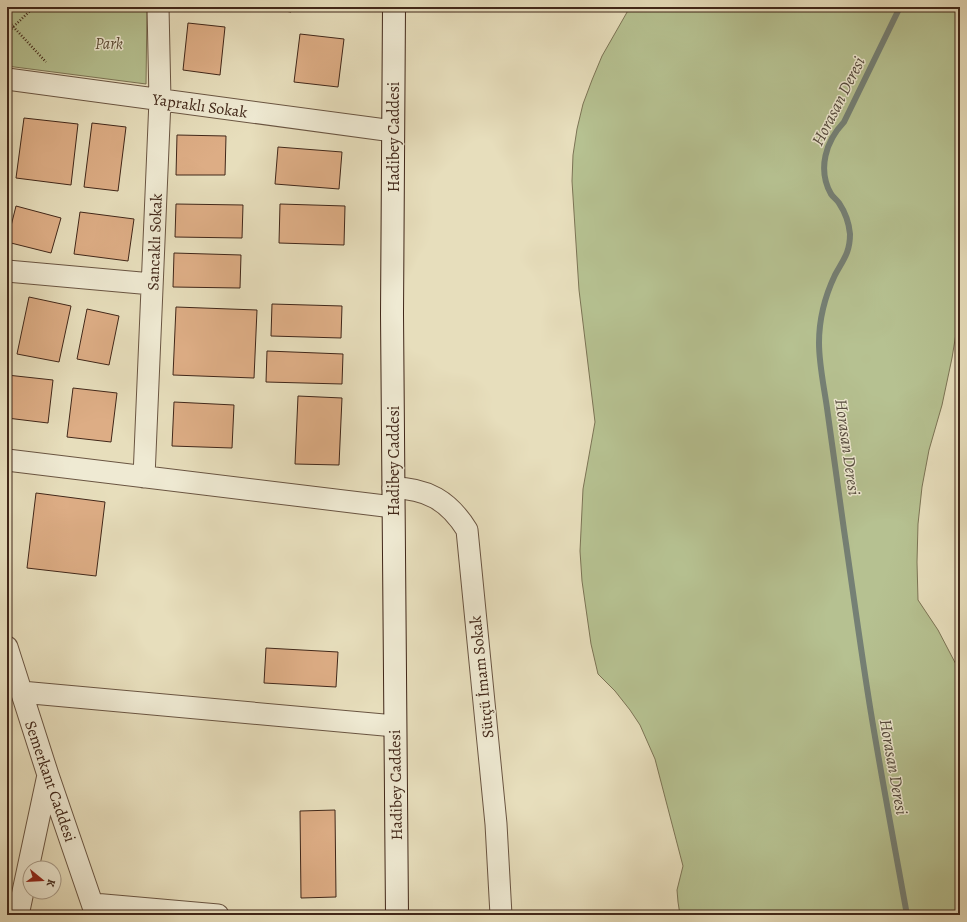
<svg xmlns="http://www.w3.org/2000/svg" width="967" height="922" viewBox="0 0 967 922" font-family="Alegreya,serif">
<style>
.green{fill:#b6c191;stroke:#7c7455}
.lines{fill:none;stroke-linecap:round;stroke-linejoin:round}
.stream{stroke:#758075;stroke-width:6}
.building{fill:#ddad85;stroke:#412719}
.street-casing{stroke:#6a5542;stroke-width:23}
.secondary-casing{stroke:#412719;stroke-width:24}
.path{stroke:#412719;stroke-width:2.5;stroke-dasharray:1 2;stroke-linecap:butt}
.street{stroke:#efead3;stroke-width:21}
.secondary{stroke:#efead3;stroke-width:22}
.labels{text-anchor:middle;stroke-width:3;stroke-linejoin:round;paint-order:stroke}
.park-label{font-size:16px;font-style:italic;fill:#5e4e37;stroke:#efead3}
.street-label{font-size:16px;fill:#412719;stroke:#efead3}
.water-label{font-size:17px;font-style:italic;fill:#564c3f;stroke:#efead3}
</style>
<rect width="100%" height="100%" fill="#e7debc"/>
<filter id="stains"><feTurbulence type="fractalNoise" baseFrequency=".005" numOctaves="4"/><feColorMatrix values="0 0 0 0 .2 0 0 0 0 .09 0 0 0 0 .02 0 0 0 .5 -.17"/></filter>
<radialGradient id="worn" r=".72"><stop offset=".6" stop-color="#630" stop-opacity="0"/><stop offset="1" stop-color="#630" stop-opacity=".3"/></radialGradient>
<path class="green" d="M7 7H147L146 84 7 66Z
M630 7H960V309L952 358 942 405 929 450 922 487 918 524 917 562 918 600 938 630 960 672V915H680L678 902 677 890 683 866 655 759 640 725 630 710 615 691 598 674 591 644 582 581 580 551 583 489 595 422 579 290 572 181 573 155 577 129 583 104 592 80 602 56Z"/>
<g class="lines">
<path class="stream" d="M900 7 844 122C826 141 817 169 831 194 833 197 837 200 839 203 845 212 849 223 850 234 850 253 843 260 835 275 825 296 819 320 819 343 819 364 824 387 827 408 833 449 838 489 844 530 853 591 861 652 871 713 882 780 895 848 907 915"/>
</g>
<path class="building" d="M258 7H292L291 12Z
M188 23 225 27 220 75 183 70Z
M300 34 344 39 338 87 294 82Z
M24 118 78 124 71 185 16 178Z
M92 123 126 127 118 191 84 187Z
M177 135 226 136 225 175H176Z
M278 147 342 152 339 189 275 184Z
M176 204 243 205 242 238 175 237Z
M280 204 345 206 344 245 279 243Z
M16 206 61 218 51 253 7 242Z
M80 212 134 219 128 261 74 254Z
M174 253 241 255 240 288 173 287Z
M29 297 71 306 59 362 17 354Z
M272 304 342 306 341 338 271 336Z
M176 307 257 310 254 378 173 375Z
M87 309 119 316 109 365 77 359Z
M267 351 343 354 342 384 266 382Z
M7 375 53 380 48 423 7 418Z
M73 388 117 393 111 442 67 437Z
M298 396 342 398 339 465 295 464Z
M174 402 234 405 232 448 172 446Z
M36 493 105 502 96 576 27 568Z
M266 648 338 652 336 687 264 683Z
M335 810 336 897 301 898 300 811Z"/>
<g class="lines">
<defs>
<path id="street" d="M7 79 393 131
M7 271 152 284
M7 460 393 507
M144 477 160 100 158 7
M393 488C427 488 449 501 467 530L496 824 501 915
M7 647 48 775 96 915
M21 692 395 726
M93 904 218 915
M18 915 48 775"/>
<path id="secondary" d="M394 7 392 314 397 915"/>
</defs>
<use href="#street" class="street-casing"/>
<use href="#secondary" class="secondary-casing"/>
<path class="path" d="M7 20 46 62
M7 33 34 7"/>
<use href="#street" class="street"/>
<use href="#secondary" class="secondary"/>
</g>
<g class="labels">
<g class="park-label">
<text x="109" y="49">Park</text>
</g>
<g class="street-label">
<text transform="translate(200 105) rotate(8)" y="6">Yapraklı Sokak</text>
<text transform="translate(393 137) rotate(-90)" y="6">Hadibey Caddesi</text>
<text transform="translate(154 242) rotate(-88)" y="6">Sancaklı Sokak</text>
<text transform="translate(393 461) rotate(-90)" y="6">Hadibey Caddesi</text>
<text transform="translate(481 677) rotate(-96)" y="6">Sütçü İmam Sokak</text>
<text transform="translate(51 781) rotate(71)" y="6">Semerkant Caddesi</text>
<text transform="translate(395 785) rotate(-91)" y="6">Hadibey Caddesi</text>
</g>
<g class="water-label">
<text transform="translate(838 101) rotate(-63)" y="6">Horasan Deresi</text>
<text transform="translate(848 447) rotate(82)" y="6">Horasan Deresi</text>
<text transform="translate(894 767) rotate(80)" y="6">Horasan Deresi</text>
</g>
</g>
<rect width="967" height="922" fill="none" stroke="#e7debc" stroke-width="24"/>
<rect x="8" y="8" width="951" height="906" fill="none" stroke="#412719" stroke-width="2"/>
<rect x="12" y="12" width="943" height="898" fill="none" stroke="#412719"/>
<g transform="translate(42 880) rotate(108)"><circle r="19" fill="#efead3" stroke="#a99c89"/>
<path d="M0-3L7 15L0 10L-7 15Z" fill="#8f2418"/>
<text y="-6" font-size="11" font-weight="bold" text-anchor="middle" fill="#412719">K</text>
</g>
<rect width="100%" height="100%" filter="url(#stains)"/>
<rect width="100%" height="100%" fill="url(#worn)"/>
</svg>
